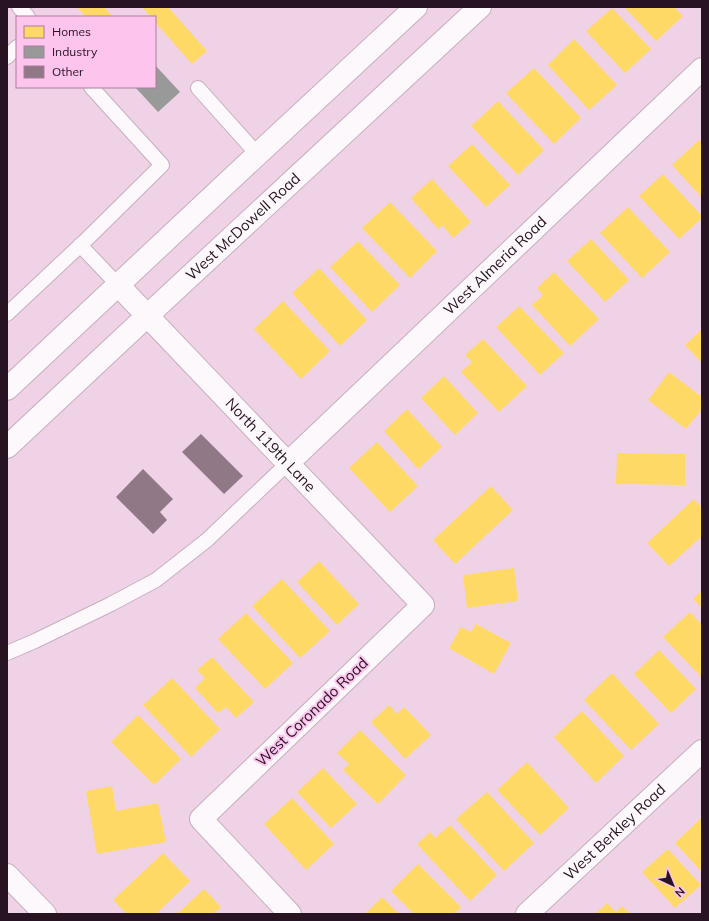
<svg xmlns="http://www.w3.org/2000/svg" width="709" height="921" viewBox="0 0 709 921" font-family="Mulish,sans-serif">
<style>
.homes{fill:#ffd966}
.industry{fill:#999}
.building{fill:#907886}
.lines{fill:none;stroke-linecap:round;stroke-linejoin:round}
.lane-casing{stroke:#c6afbf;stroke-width:16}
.street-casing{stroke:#c6afbf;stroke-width:24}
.primary-casing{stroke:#c6afbf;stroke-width:24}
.lane{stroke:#fdf8fb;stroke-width:14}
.street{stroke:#fdf8fb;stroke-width:22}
.primary{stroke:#fdf8fb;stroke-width:22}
.labels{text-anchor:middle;stroke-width:4;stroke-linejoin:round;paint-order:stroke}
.street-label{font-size:15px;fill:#271322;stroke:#fdc5ed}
</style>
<rect width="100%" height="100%" fill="#f0d2e7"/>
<path class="homes" d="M77 7H104L113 17H86Z
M142 7H168L207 51 192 64 155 22V17H151Z
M624 7H674L683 16 656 41Z
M612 8 651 49 625 73 586 31Z
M574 39 617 85 589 110 548 65Z
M534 68 581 118 554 144 506 93Z
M498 101 544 150 518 175 471 126Z
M699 140 702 143V198L672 165Z
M472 144 510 185 486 207 448 166Z
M663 174 702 216V218L679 239 639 196Z
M432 179 471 222 453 238 442 225 438 229 411 198Z
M390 202 437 251 410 278 362 228Z
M628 207 670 252 642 278 600 233Z
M591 239 629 280 605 302 567 261Z
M358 241 400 285 372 312 330 267Z
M319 268 367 320 340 346 292 293Z
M554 272 599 319 570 346 532 305 543 295 537 288Z
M283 301 330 351 301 379 254 329Z
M519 306 564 353 540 375 496 327Z
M702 329V363L685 345Z
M483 339 527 386 499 412 461 372 472 362 465 355Z
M669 372 702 397V409L686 429 648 400Z
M444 376 478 413 455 435 421 398Z
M407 409 442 447 418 469 384 431Z
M377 442 418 486 390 512 349 468Z
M617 453 685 454V485L616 484Z
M491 486 513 510 455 564 433 540Z
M694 499 702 508V536L669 566 647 543Z
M319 561 359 604 337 625 297 582Z
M514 568 518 601 467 608 463 575Z
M282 579 330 631 300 658 252 606Z
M702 591V608L693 599Z
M690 612 702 625V678L663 637Z
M246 613 293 663 265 689 218 639Z
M476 624 511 643 494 674 449 648 461 627 471 632Z
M659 650 696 689 671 713 634 674Z
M212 657 254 702 236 718 226 707 218 713 195 688 205 678 197 670Z
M612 673 659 724 631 750 584 700Z
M172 678 220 729 191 757 143 705Z
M389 705 397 714 404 707 431 735 405 759 371 722Z
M582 711 624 756 596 783 554 737Z
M138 715 181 759 154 785 111 742Z
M360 730 406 775 378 804 343 770 349 764 337 753Z
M527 762 569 808 540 835 497 790Z
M323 768 357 804 331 828 297 792Z
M112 786 116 811 158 803 166 842 97 854 86 791Z
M487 792 534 843 504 871 456 819Z
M292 798 334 844 306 870 264 824Z
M702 817V872L675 843Z
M450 825 497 875 470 901 417 844 430 832 435 838Z
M668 849 701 885 675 908 642 872Z
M163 853 190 881 156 914H127L113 900Z
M418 864 461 907 454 914H414L391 891Z
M204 889 221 907 213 914H177Z
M382 897 399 914H365Z
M607 903 616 912 622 906 631 914H595Z"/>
<path class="industry" d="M155 65 180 92 158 112 135 87H155Z"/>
<path class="building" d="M201 434 243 476 224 494 182 452Z
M143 469 173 499 160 512 167 520 153 534 116 497Z"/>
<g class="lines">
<defs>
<path id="lane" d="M19 7 28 17
M7 57 17 47
M198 88 258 155
M80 245 118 285
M7 314 87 239 162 165 91 87
M7 653 35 641 111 604 156 580 207 540 288 463"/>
<g id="street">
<path id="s1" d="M118 285 423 605 201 819 290 914"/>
<path id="s2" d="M288 463 702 69"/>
<path d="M7 875 45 914"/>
<path id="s3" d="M527 914 702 751"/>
</g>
<g id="primary">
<path d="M7 389 245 166 416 7"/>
<path id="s4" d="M7 447 147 316 480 7"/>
</g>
</defs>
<use href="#lane" class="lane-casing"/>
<use href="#street" class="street-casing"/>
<use href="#primary" class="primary-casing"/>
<use href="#lane" class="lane"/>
<use href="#street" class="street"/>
<use href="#primary" class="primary"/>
</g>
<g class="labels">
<g class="street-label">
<text dy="5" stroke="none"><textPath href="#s4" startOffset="323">West McDowell Road</textPath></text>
<text dy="5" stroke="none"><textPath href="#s2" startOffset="286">West Almeria Road</textPath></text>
<text dy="5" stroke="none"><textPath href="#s1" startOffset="221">North 119th Lane</textPath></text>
<text transform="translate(312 712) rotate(-44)" y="5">West Coronado Road</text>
<text dy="5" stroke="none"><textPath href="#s3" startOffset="120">West Berkley Road</textPath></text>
</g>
</g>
<rect width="709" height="921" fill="none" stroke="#271322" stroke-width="16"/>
<rect x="16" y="16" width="140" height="72" fill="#fdc5ed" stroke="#a77e9c"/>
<rect x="24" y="26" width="20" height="12" fill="#ffd966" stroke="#a77e9c"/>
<text x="52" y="36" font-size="12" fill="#271322">Homes</text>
<rect x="24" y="46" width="20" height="12" fill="#999999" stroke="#a77e9c"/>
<text x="52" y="56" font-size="12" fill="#271322">Industry</text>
<rect x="24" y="66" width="20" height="12" fill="#907886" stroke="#a77e9c"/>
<text x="52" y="76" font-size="12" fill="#271322">Other</text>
<g transform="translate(673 885) rotate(136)" stroke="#fdc5ed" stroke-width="3" paint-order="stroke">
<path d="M0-3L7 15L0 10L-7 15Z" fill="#271322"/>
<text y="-6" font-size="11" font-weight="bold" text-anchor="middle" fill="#271322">N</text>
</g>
</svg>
